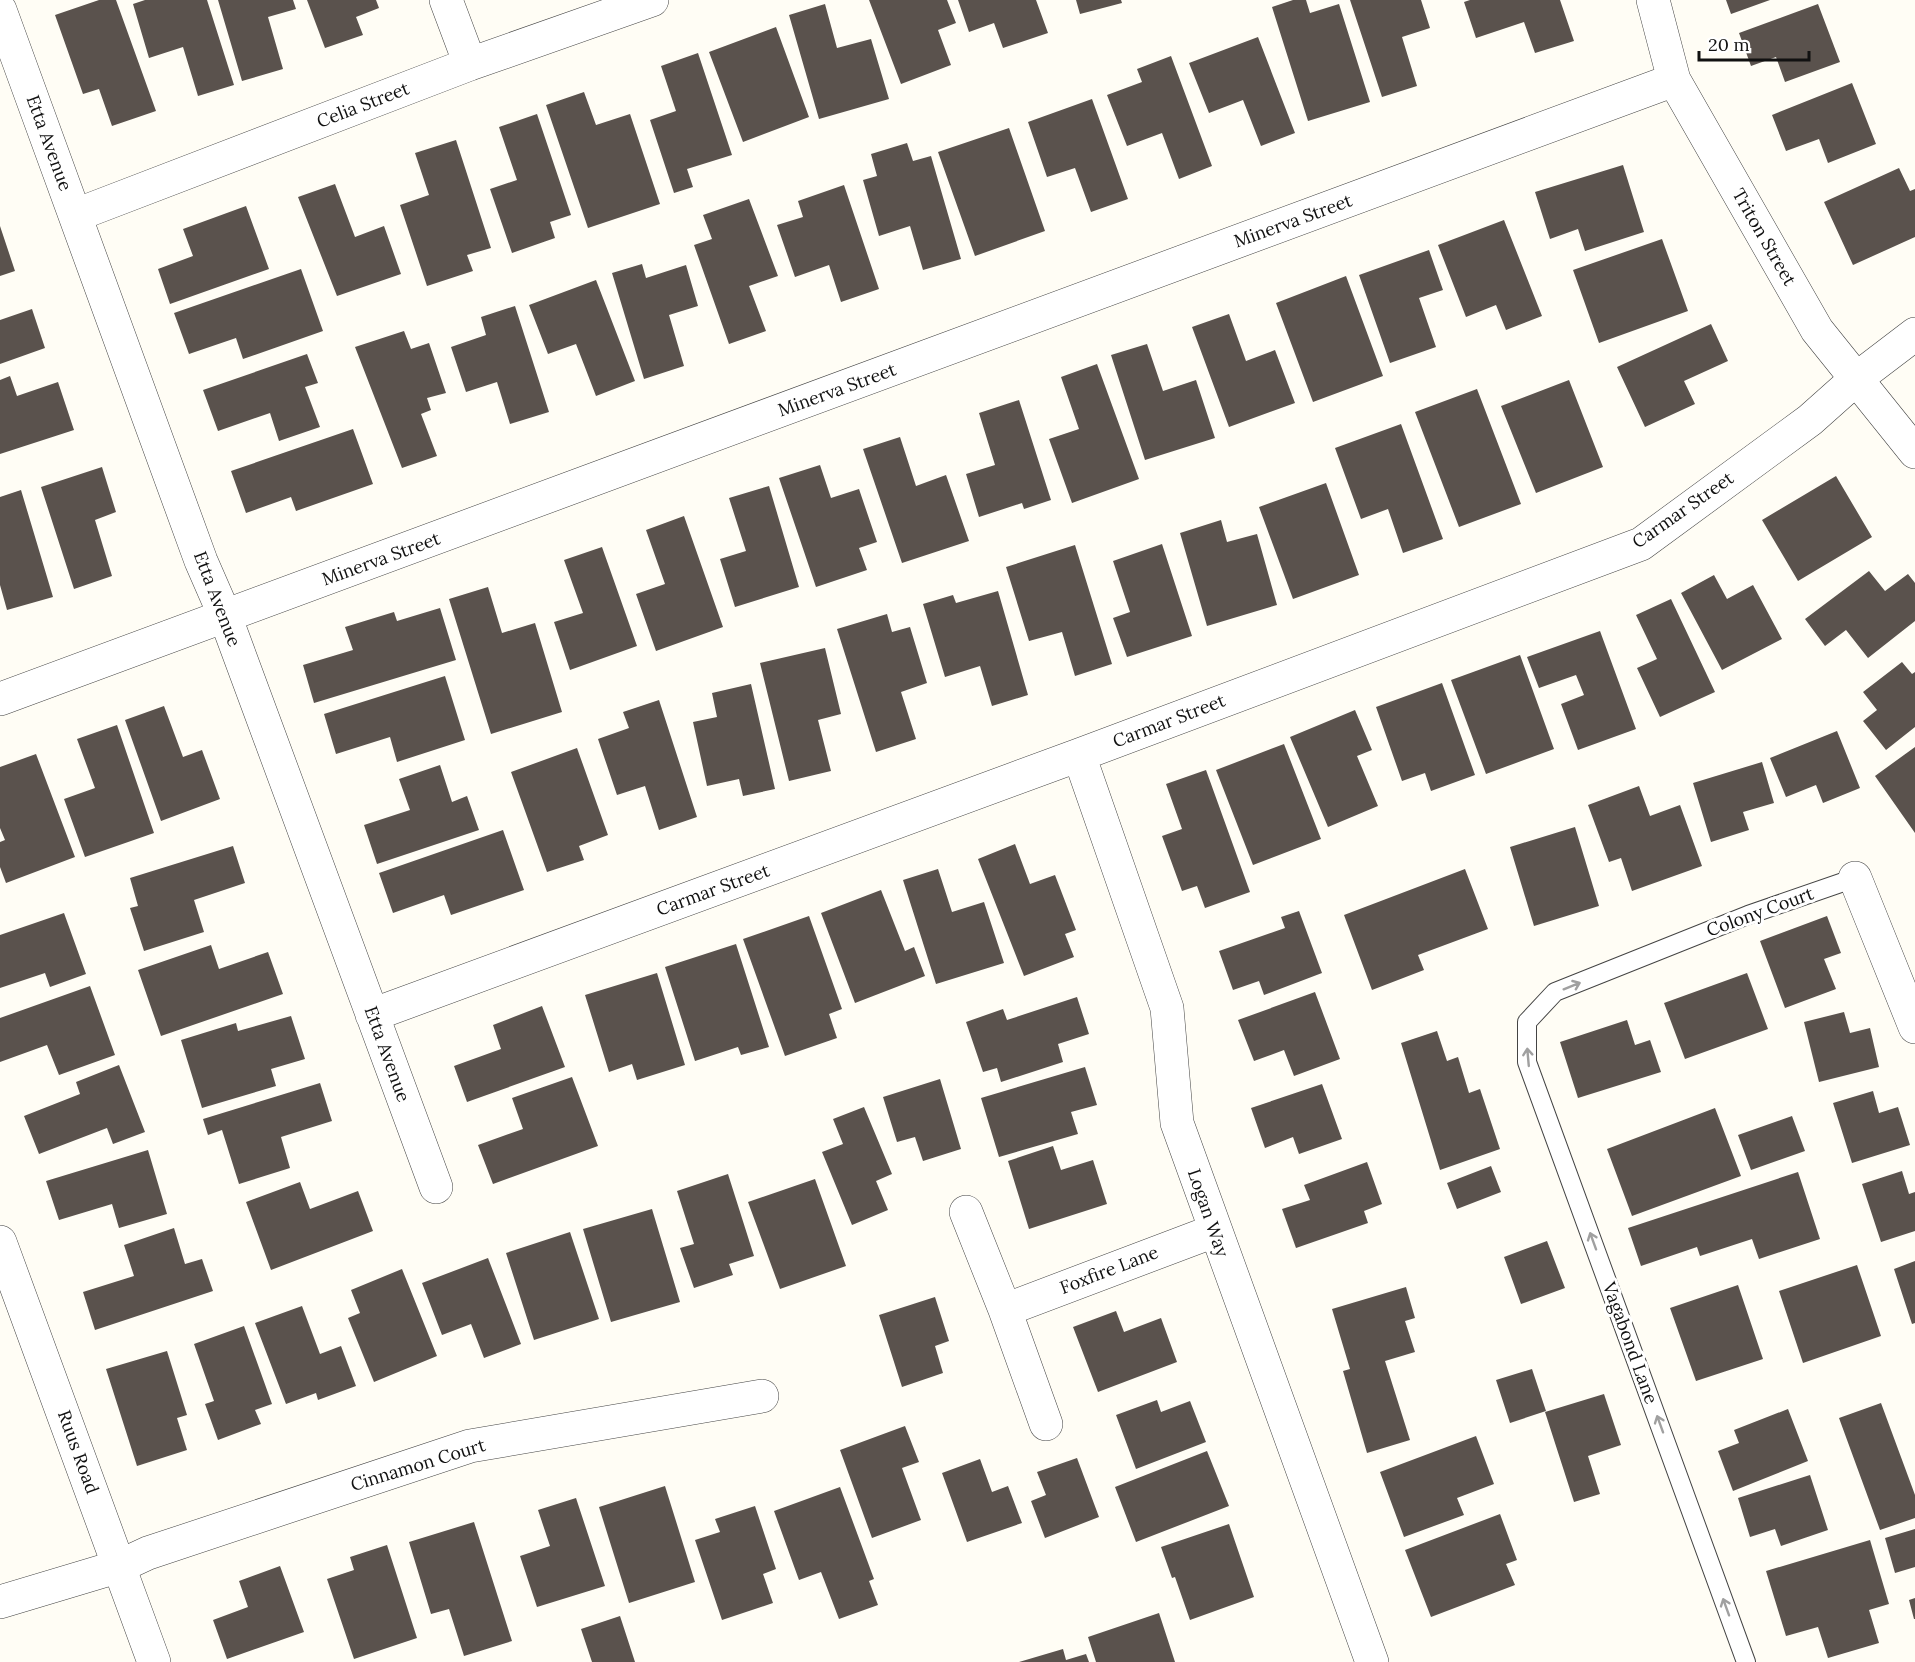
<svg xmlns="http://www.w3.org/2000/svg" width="1915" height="1662" viewBox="0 0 1915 1662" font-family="Lora,serif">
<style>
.building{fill:#5a524d}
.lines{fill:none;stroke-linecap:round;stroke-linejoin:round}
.service-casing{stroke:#444;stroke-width:20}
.minor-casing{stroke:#444;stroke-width:34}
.tertiary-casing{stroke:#444;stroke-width:34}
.service{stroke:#fff;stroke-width:18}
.minor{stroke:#fff;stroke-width:33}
.tertiary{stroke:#fff;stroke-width:33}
.oneway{stroke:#a0a0a0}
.labels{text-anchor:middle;stroke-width:6;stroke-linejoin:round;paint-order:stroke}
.street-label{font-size:18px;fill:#111;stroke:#fff}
</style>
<rect width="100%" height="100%" fill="#fffdf5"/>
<path class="building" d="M99 0H116L156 111 112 126 99 89 83 94 55 15Z
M145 0H207L234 85 198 96 183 47 149 58 133 4Z
M218 0H293L296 9 268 17 283 69 242 81Z
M307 0H376L379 8 356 17 363 35 325 48Z
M869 0H947L956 23 938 30 951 65 901 84Z
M958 0H1036L1048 33 1003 48 994 23 969 32Z
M1076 0H1121L1122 3 1080 14Z
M1293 0H1306L1310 13 1339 4 1370 102 1308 121 1272 7Z
M1350 0H1421L1430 28 1402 37 1417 86 1382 97Z
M1470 0H1560L1574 41 1535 53 1524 22 1476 38 1464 2Z
M1726 0H1770L1731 14Z
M825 4 837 48 871 39 889 99 819 119 789 15Z
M1818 4 1840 62 1785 82 1776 57 1751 66 1739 33Z
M776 27 809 117 743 142 709 52Z
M1258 37 1295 133 1261 146 1243 100 1209 113 1189 63Z
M698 53 732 155 687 169 693 187 674 193 650 120 676 111 661 66Z
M1171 56 1212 166 1179 179 1162 133 1127 146 1107 95 1142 82 1137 69Z
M1852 83 1876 144 1828 163 1819 139 1786 151 1772 115Z
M584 92 596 125 630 114 660 204 588 228 546 105Z
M1092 99 1128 199 1091 212 1075 168 1047 177 1028 122Z
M537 114 571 215 550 222 555 238 512 253 490 189 517 180 499 127Z
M1009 128 1045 231 975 256 938 152Z
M456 140 491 248 467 255 473 271 427 286 400 205 429 195 415 153Z
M907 143 913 161 931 156 961 259 923 270 910 226 879 236 863 180 877 176 871 154Z
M1623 165 1644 232 1585 251 1578 229 1550 239 1535 192Z
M1899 168 1910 191 1915 189V237L1853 265 1824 202Z
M335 184 355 237 384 226 401 274 337 296 298 197Z
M844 185 879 289 841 302 829 265 795 277 777 225 803 217 798 201Z
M749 199 778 276 749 286 766 331 729 344 694 245 712 239 703 215Z
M246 206 269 269 170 304 158 269 193 256 183 229Z
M1504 220 1542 316 1506 330 1496 305 1466 317 1438 245Z
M0 226 15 271 0 276Z
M1662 239 1688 311 1599 343 1573 270Z
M1429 250 1443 290 1419 298 1436 347 1390 363 1359 275Z
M642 264 646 278 686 265 698 306 669 315 684 366 644 379 612 273Z
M301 269 323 331 243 359 236 338 189 354 174 313Z
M1346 276 1383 376 1313 402 1276 303Z
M596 280 635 381 596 396 576 344 548 354 529 305Z
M515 306 549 412 510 424 497 382 466 392 451 347 486 335 481 317Z
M32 309 45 348 0 364V320Z
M1229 314 1246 361 1275 350 1295 403 1229 427 1192 327Z
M1711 324 1728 361 1684 381 1695 404 1645 427 1617 367Z
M404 331 411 349 429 343 446 393 427 398 431 410 421 414 437 456 402 468 355 347Z
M1147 344 1163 391 1196 380 1215 438 1145 460 1111 355Z
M307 354 318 383 305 387 320 427 279 441 270 413 218 431 203 390Z
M1097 364 1139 479 1072 503 1049 439 1079 429 1061 377Z
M10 376 17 396 58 382 74 430 0 454V380Z
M1569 380 1603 467 1536 493 1501 406Z
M1477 389 1521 504 1459 527 1415 412Z
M1019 400 1051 500 1024 509 1022 503 979 517 966 474 995 465 979 413Z
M1401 424 1443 539 1403 553 1388 509 1361 519 1335 448Z
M353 429 373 484 296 511 291 497 246 513 231 471Z
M900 437 916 486 946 475 969 541 902 563 863 449Z
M820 465 831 498 859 489 877 542 859 548 867 570 816 587 779 478Z
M102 467 116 512 95 520 112 576 74 589 41 487Z
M1836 476 1872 537 1798 581 1762 520Z
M1326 483 1359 575 1293 599 1259 507Z
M769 486 799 587 735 607 720 559 746 551 729 498Z
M21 490 53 597 7 610 0 585V497Z
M684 516 723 627 656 651 636 594 665 584 646 530Z
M1221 520 1227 542 1257 534 1277 605 1207 626 1180 533Z
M1162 544 1192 636 1127 657 1113 618 1130 612 1113 561Z
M1075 545 1112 664 1075 676 1062 632 1029 641 1006 567Z
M602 547 637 646 570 670 554 622 583 613 564 560Z
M1869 571 1885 591 1908 574 1915 583V621L1868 658 1846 630 1825 646 1805 619Z
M1714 575 1727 599 1753 585 1782 639 1722 670 1681 593Z
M488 587 502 633 535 623 562 712 491 734 449 599Z
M998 591 1028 695 992 706 980 666 945 677 923 604 953 595 956 603Z
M1671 599 1715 692 1660 717 1637 668 1657 659 1636 615Z
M440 608 456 660 314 703 303 665 353 650 345 627 394 612 397 621Z
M887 614 892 632 910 627 927 683 901 692 916 739 876 752 837 629Z
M1600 631 1636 729 1578 750 1561 704 1584 695 1576 675 1539 688 1527 657Z
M825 648 841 714 818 720 831 771 789 781 760 663Z
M1520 655 1554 749 1486 774 1451 680Z
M1902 662 1912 674 1915 672V727L1886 750 1863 721 1877 710 1863 692Z
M445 676 465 740 397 762 390 737 336 754 324 714Z
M1442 683 1475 775 1431 791 1425 773 1402 781 1376 707Z
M751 684 775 789 743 796 739 779 707 786 693 722 717 717 712 693Z
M659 700 697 817 659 830 645 786 617 795 598 739 629 728 623 712Z
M164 706 183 757 202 750 220 799 161 821 125 720Z
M1355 710 1372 750 1357 756 1378 806 1328 827 1290 737Z
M117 725 154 833 85 857 64 799 95 788 77 739Z
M1837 731 1860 788 1823 803 1816 785 1786 797 1770 758Z
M1284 744 1321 839 1253 865 1216 770Z
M1915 747V833L1875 776Z
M577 748 608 835 579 846 584 860 547 872 511 772Z
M36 754 75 857 6 883 0 867V842L5 840 0 828V767Z
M1762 762 1774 803 1743 812 1749 830 1711 842 1693 783Z
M440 765 452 802 467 796 479 830 377 864 364 825 410 810 399 779Z
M1206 770 1250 892 1205 908 1197 886 1182 891 1162 836 1182 829 1166 784Z
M1639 786 1650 816 1680 805 1702 866 1632 891 1621 858 1609 862 1588 805Z
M1575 827 1599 906 1534 926 1510 847Z
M503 830 524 890 451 915 444 895 393 913 379 873Z
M1015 844 1030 884 1055 875 1076 930 1065 934 1074 957 1024 976 978 859Z
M233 846 245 883 194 900 204 932 144 951 130 908 138 906 130 878Z
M938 869 952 912 984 902 1004 963 936 984 903 880Z
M1465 869 1488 929 1418 955 1424 970 1372 990 1344 915Z
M881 890 905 951 914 947 925 976 855 1003 821 913Z
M1299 911 1322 973 1264 995 1259 981 1233 990 1219 951 1285 928 1281 917Z
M64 913 86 974 50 987 45 973 0 988V935Z
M809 916 842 1009 829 1014 837 1038 785 1056 743 939Z
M1827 916 1841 953 1824 959 1836 989 1785 1008 1760 941Z
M736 944 769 1047 741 1055 738 1047 695 1061 665 967Z
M211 945 219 969 268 952 283 994 161 1036 138 970Z
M657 973 685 1065 637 1080 632 1064 609 1072 585 995Z
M1747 973 1768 1029 1685 1059 1664 1003Z
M90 986 115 1055 59 1075 47 1045 0 1062V1018Z
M1315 992 1340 1059 1294 1076 1284 1050 1254 1061 1238 1020Z
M1077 997 1089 1034 1058 1044 1063 1062 1001 1082 997 1068 983 1072 966 1022 1003 1009 1007 1020Z
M542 1006 565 1067 467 1102 454 1066 501 1049 493 1025Z
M1844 1012 1850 1033 1870 1028 1879 1067 1819 1082 1804 1022Z
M291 1016 305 1059 271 1069 276 1086 202 1108 181 1040 236 1023 238 1031Z
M1627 1020 1635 1045 1650 1040 1661 1072 1578 1098 1560 1042Z
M1437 1031 1447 1061 1458 1057 1469 1093 1480 1089 1500 1149 1440 1170 1401 1043Z
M119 1065 145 1132 113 1144 107 1128 39 1154 24 1116 80 1094 76 1082Z
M1085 1067 1097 1105 1071 1112 1078 1134 999 1157 981 1098Z
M572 1077 598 1146 493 1184 478 1145 523 1129 512 1098Z
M940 1079 961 1149 923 1161 915 1137 897 1142 883 1097Z
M320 1083 332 1121 281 1137 290 1168 239 1184 222 1130 208 1135 203 1119Z
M1322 1084 1342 1139 1299 1154 1293 1137 1265 1148 1251 1108Z
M1873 1091 1879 1113 1898 1107 1910 1145 1852 1163 1833 1103Z
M864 1107 892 1174 876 1181 888 1210 852 1225 822 1152 843 1144 833 1119Z
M1715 1108 1741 1176 1632 1216 1607 1149Z
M1792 1116 1805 1151 1751 1170 1738 1135Z
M1053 1146 1061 1170 1093 1160 1107 1204 1029 1229 1008 1161Z
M148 1150 167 1214 119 1228 112 1204 59 1220 46 1181Z
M1367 1162 1382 1204 1364 1211 1368 1223 1296 1248 1282 1209 1310 1200 1304 1185Z
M1491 1166 1501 1192 1457 1209 1447 1183Z
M1902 1171 1909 1194 1915 1192V1231L1881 1242 1862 1184Z
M1798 1172 1820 1239 1759 1259 1752 1239 1700 1256 1697 1247 1641 1266 1628 1228Z
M728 1174 754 1256 729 1264 733 1275 694 1288 680 1248 694 1244 677 1191Z
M815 1179 846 1266 780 1289 748 1202Z
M300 1182 310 1209 358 1191 373 1231 271 1270 246 1202Z
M652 1209 680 1302 611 1322 583 1229Z
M174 1228 185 1264 202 1259 213 1291 95 1330 83 1292 134 1276 124 1245Z
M570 1232 599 1319 534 1340 506 1253Z
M1547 1241 1565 1288 1521 1304 1504 1257Z
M488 1258 521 1344 484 1358 471 1324 442 1335 422 1283Z
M1915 1261V1323L1912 1324 1894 1269Z
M1857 1265 1881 1336 1803 1363 1779 1291Z
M402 1269 437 1356 374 1382 348 1318 360 1313 351 1290Z
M1738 1285 1763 1359 1696 1381 1670 1308Z
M1406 1287 1415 1318 1405 1321 1415 1352 1385 1361 1410 1440 1367 1453 1343 1371 1350 1369 1332 1309Z
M935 1297 949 1341 935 1346 943 1373 902 1387 879 1315Z
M302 1306 320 1354 341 1346 356 1386 318 1400 316 1393 286 1404 255 1323Z
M1116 1311 1124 1332 1161 1318 1177 1362 1098 1392 1073 1327Z
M244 1326 272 1404 255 1410 261 1424 218 1440 205 1404 214 1401 194 1344Z
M167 1351 187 1415 177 1418 187 1450 137 1466 106 1369Z
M1532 1369 1546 1411 1510 1423 1496 1380Z
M1604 1394 1621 1445 1588 1456 1600 1494 1574 1502 1545 1412Z
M1157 1400 1161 1412 1190 1401 1206 1442 1136 1469 1116 1415Z
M1881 1403 1915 1495V1518L1880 1530 1839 1418Z
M1788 1409 1808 1461 1733 1491 1718 1451 1739 1443 1734 1430Z
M905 1426 919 1462 902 1468 921 1520 872 1538 840 1450Z
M1476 1436 1494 1484 1457 1498 1464 1515 1404 1537 1380 1472Z
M1207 1451 1229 1506 1136 1542 1115 1487Z
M1077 1458 1099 1517 1045 1538 1031 1501 1046 1495 1037 1472Z
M980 1459 992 1492 1008 1486 1022 1523 967 1542 942 1473Z
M1810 1475 1828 1530 1781 1546 1775 1529 1750 1537 1738 1498Z
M665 1486 695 1582 629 1603 599 1507Z
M840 1487 874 1579 869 1581 878 1605 839 1619 821 1572 799 1580 774 1511Z
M576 1498 605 1586 537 1607 520 1556 550 1546 538 1510Z
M755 1506 776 1569 763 1574 773 1603 722 1620 695 1540 720 1532 715 1519Z
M1500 1514 1517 1560 1506 1564 1515 1585 1431 1617 1405 1550Z
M474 1522 512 1641 464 1656 449 1609 431 1614 409 1542Z
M1229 1524 1254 1597 1190 1620 1175 1577 1172 1578 1161 1547Z
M1915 1529V1567L1895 1573 1885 1538Z
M1870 1540 1889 1604 1869 1610 1879 1643 1828 1658 1818 1627 1786 1636 1766 1571Z
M387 1545 417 1638 354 1659 327 1579 354 1570 350 1557Z
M280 1566 304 1632 227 1659 213 1620 248 1607 239 1581Z
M1915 1598V1619H1914L1909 1600Z
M1159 1613 1175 1662H1096L1088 1637Z
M620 1616 635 1662H592L581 1629Z
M1063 1649 1066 1660 1086 1654 1089 1662H1019Z"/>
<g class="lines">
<defs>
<path id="service" d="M1746 1662 1527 1062V1022L1555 992 1748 915 1855 878"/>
<path id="minor" d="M446 0 470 64
M1653 0 1674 80 1817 330 1915 452
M0 10 201 561 225 616 436 1187
M76 215 470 64 652 0
M0 699 1674 80
M1079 755 1167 1008 1177 1123 1372 1662
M1855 878 1915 1027
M372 1015 1079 755 1641 544 1810 420 1856 379 1915 334
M966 1212 1005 1310 1046 1424
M1005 1310 1214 1231
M0 1602 120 1566 148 1553 470 1446 762 1396"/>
<path id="tertiary" d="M0 1242 154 1662"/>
</defs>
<use href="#service" class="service-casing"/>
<use href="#minor" class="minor-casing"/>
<use href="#tertiary" class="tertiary-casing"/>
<use href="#service" class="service"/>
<use href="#minor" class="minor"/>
<use href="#tertiary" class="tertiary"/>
</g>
<defs><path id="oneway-shaft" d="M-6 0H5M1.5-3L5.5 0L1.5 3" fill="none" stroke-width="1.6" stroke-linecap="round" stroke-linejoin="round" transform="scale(1.5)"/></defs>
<g class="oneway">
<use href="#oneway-shaft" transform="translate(1572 986) rotate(-22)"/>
<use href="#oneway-shaft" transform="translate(1528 1057) rotate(-95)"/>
<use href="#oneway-shaft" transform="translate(1593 1241) rotate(-110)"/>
<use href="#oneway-shaft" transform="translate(1660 1424) rotate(-110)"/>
<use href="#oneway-shaft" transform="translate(1726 1607) rotate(-110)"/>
</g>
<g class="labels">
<g class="street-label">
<text transform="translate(363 105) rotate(-21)" y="6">Celia Street</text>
<text transform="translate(49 143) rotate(70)" y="6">Etta Avenue</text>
<text transform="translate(1293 221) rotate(-20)" y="6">Minerva Street</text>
<text transform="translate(1764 237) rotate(60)" y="6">Triton Street</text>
<text transform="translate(837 390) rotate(-20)" y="6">Minerva Street</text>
<text transform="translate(1683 510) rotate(-35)" y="6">Carmar Street</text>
<text transform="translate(381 559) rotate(-20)" y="6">Minerva Street</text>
<text transform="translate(217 599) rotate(69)" y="6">Etta Avenue</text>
<text transform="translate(1169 721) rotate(-21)" y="6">Carmar Street</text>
<text transform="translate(713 890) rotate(-20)" y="6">Carmar Street</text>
<text transform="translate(1760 912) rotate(-20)" y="6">Colony Court</text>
<text transform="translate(387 1054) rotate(70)" y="6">Etta Avenue</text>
<text transform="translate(1208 1213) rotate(71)" y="6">Logan Way</text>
<text transform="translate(1109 1270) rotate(-21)" y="6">Foxfire Lane</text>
<text transform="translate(1630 1343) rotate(70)" y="6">Vagabond Lane</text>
<text transform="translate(78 1452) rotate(70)" y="6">Ruus Road</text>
<text transform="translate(418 1465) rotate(-17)" y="6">Cinnamon Court</text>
</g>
</g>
<path d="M1699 51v9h110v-9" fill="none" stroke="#111111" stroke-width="3"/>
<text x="1708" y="51" font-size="18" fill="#111111" stroke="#ffffff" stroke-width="4.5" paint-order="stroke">20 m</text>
</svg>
